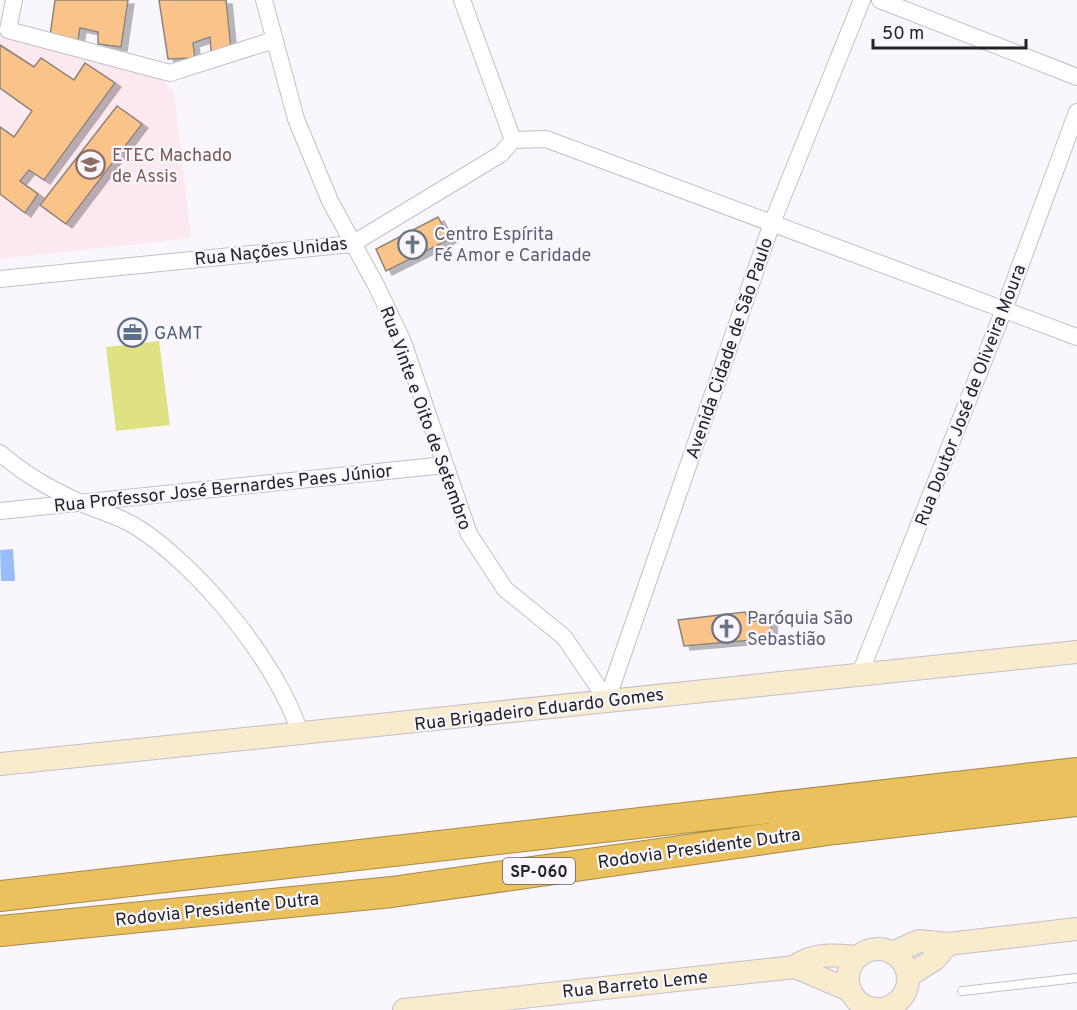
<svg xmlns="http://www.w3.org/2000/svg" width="1077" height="1010" viewBox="0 0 1077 1010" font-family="Overpass,sans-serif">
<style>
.education{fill:#fce8ef}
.green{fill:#dfe282}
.water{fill:#98bdfb}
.building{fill:#fac389;stroke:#8b847d;stroke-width:1.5;filter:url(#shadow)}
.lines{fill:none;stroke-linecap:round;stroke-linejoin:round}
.lane-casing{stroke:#c2bfc8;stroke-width:10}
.street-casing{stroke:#c2bfc8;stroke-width:18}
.secondary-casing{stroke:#c2bfc8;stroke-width:24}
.highway-casing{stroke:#a58a49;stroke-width:32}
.lane{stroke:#fff;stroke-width:8}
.street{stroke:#fff;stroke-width:16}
.secondary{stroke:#f9ecce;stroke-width:22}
.highway{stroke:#eac15c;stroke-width:30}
.labels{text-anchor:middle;stroke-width:4.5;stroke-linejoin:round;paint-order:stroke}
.shield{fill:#f9f6fe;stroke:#656268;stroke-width:1.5}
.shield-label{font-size:16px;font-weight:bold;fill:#252327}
.education-label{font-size:18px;fill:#785e54;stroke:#f9f6fe;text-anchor:start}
.worship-label{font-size:18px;fill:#5b616d;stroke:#f9f6fe;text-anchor:start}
.street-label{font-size:18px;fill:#252327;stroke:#f9f6fe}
.service-label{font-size:18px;fill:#4e5e75;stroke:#f9f6fe;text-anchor:start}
</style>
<defs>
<filter id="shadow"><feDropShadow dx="6" dy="4" stdDeviation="0" flood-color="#0004"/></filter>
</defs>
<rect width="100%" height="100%" fill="#f9f6fe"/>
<path class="education" d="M0 35 155 73 174 92 191 238 0 259Z"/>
<path class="green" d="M159 341 170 425 116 431 106 347Z"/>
<path class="water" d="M13 549 15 581H1L0 550Z"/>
<path class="building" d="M55 0H128L121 47 98 44V32L80 28 78 41 50 36Z
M159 0H226L231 48 211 51 210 37 193 43 195 58 168 59Z
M0 45 34 67 41 58 74 80 85 63 115 83 44 180 29 170 20 181 38 194 25 213 0 194V127L14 137 32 111 0 88Z
M117 106 142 124 66 224 40 205Z
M438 217 450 239 386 271 376 249Z
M745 612 750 621H771L772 635 754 640 684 646 678 620Z"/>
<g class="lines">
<defs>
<path id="lane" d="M962 991 1077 978"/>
<path id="street" d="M14 0 8 30 170 73 274 40
M264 0 296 119 330 201 377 287 403 342 469 534 505 589 564 637 607 700
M462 0 513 140
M880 0 1077 77
M513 140 546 139 1077 337
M0 279 352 244 501 154 513 140
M0 453C27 476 49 488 81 503 98 511 119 516 135 526 198 565 278 663 300 733
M0 511 445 465
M859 676 1003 312 1077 112
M607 700 772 223 862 0"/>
<path id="secondary" d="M0 764C359 727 718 691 1077 652
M848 979a30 30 0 1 1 60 0a30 30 0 1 1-60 0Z
M892 953 919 941 948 944 1077 929
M795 967C812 952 837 955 857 957
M908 976 935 959 948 944
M404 1010 795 967 849 990"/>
<path id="highway" d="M0 896 1077 773
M0 931 392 892 835 829 1077 801"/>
</defs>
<use href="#lane" class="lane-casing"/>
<use href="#street" class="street-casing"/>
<use href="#secondary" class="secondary-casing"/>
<use href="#highway" class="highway-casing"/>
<use href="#lane" class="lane"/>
<use href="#street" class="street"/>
<use href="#secondary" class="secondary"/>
<use href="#highway" class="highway"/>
</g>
<defs>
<symbol id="university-ring" viewBox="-11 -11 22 22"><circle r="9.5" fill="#f9f6fe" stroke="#8d6e63" stroke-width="1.5"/><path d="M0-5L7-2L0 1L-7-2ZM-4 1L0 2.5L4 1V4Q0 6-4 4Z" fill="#8d6e63"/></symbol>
<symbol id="church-ring" viewBox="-11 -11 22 22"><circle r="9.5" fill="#f9f6fe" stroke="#6b7280" stroke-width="1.5"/><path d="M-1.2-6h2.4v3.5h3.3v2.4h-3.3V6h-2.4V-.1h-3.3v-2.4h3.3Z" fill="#6b7280"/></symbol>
<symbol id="office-ring" viewBox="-11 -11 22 22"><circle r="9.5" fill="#f9f6fe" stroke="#5c6f8a" stroke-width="1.5"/><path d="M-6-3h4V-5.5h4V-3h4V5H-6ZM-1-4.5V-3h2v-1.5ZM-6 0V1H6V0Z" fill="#5c6f8a"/></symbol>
</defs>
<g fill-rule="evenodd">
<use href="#university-ring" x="74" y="148" width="33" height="33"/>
<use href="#church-ring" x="396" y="228" width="33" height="33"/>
<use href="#office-ring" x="116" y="316" width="33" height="33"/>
<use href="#church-ring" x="710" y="612" width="33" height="33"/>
</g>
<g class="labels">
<rect class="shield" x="503" y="858" width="72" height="26" rx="4.5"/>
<g class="shield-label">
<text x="539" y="877">SP-060</text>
</g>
<g class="education-label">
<text x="112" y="161">ETEC Machado<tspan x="112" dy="21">de Assis</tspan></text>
</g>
<g class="worship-label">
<text x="434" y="240">Centro Espírita<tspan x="434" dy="21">Fé Amor e Caridade</tspan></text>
<text x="747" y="624">Paróquia São<tspan x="747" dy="21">Sebastião</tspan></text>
</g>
<g class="street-label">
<text transform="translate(271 251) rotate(-6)" y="6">Rua Nações Unidas</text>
<text transform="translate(729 348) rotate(-71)" y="6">Avenida Cidade de São Paulo</text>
<text transform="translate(970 395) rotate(-69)" y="6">Rua Doutor José de Oliveira Moura</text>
<text transform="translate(426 418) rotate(70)" y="6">Rua Vinte e Oito de Setembro</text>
<text transform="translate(223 488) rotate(-6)" y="6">Rua Professor José Bernardes Paes Júnior</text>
<text transform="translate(539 709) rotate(-7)" y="6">Rua Brigadeiro Eduardo Gomes</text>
<text transform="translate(699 848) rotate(-8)" y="6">Rodovia Presidente Dutra</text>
<text transform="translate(217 909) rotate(-6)" y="6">Rodovia Presidente Dutra</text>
<text transform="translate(635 984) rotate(-6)" y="6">Rua Barreto Leme</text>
</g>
<g class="service-label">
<text x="154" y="339">GAMT</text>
</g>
</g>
<path d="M873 39v9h153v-9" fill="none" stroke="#252327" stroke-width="3"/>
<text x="882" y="39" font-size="18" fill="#252327" stroke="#f9f6fe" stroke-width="4.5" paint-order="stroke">50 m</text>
</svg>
